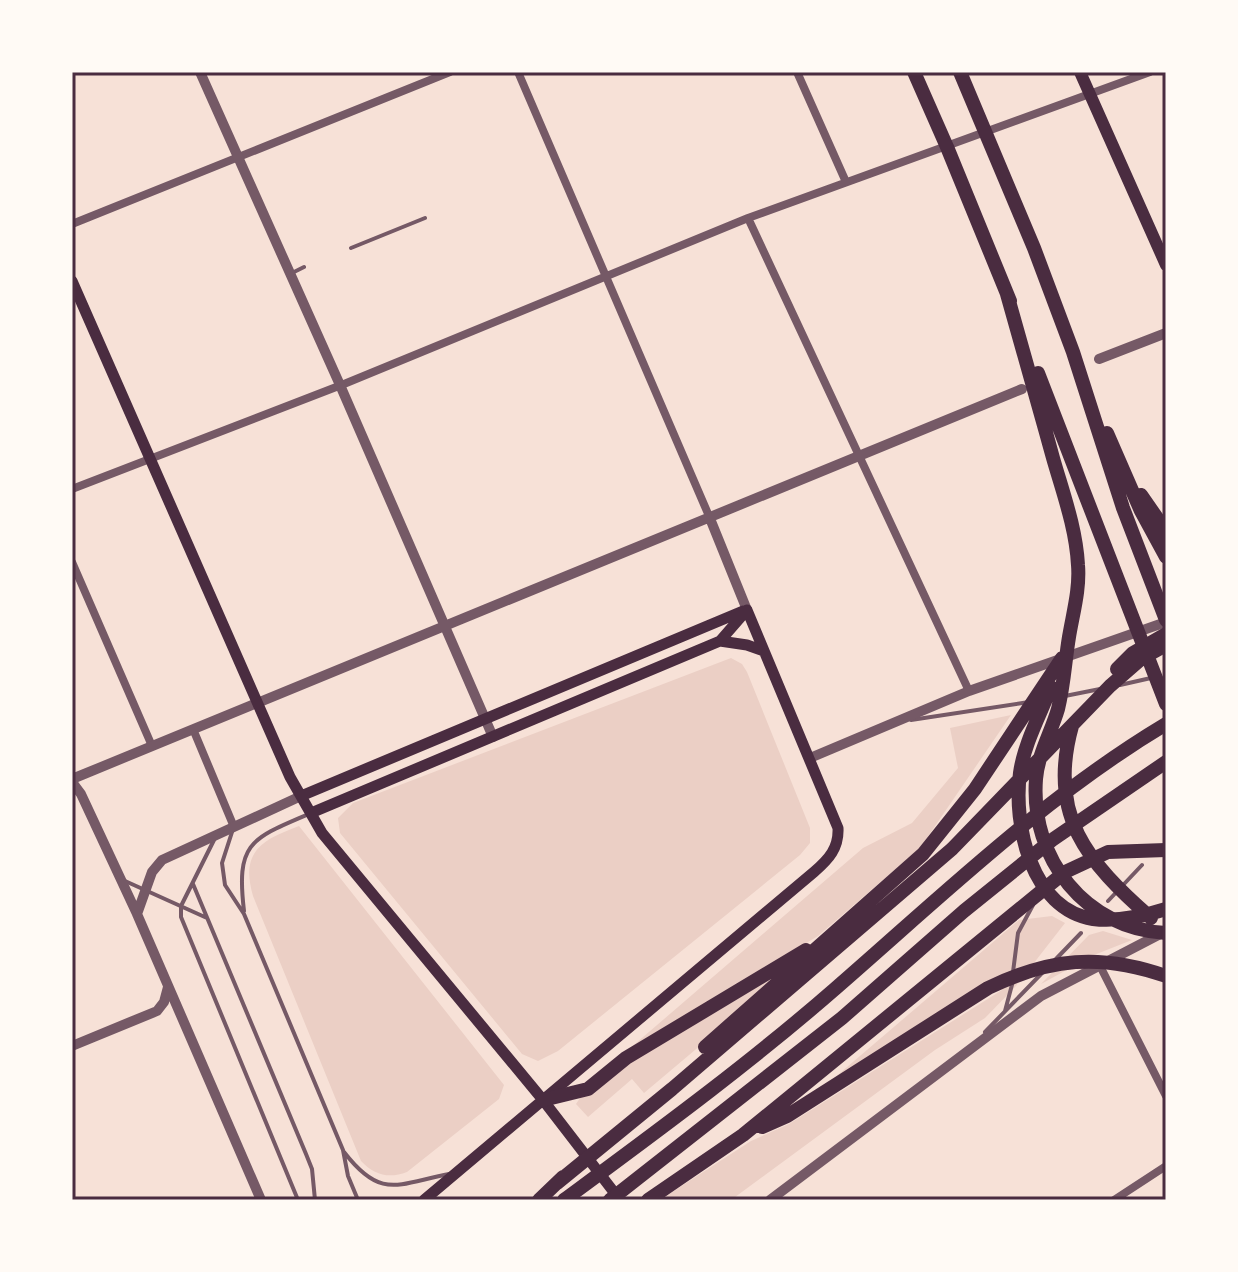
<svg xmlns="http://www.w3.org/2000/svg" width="1238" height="1272" viewBox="0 0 1238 1272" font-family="'Exo 2',sans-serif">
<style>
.green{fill:#ebcfc5}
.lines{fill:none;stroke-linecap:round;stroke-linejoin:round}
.service{stroke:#755966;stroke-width:4}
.minor{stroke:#755966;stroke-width:8}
.tertiary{stroke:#755966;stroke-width:10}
.secondary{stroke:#4a2c40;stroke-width:11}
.primary{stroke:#4a2c40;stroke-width:12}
.motorway{stroke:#4a2c40;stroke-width:14}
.neatline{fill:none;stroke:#4a2c40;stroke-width:3}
</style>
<rect width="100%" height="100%" fill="#f7e1d7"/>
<path class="green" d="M731 658 742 664 747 672 810 828V843L800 855 558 1051 538 1061 522 1054 340 833 338 818 353 803Z
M1011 715 920 848 818 936 628 1050 863 848 912 823 958 768 950 728Z
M299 826 504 1085 499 1099 407 1172C389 1179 374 1175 361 1161L253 896C240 851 262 840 299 826Z
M1052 916 1065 923 1016 986 985 1018 935 1050 731 1200H660L751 1141 789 1124 1002 990 995 978 819 1091 1019 920Z
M1103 931 1132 940 1094 955 1041 984 1089 935Z
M774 975 778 980 644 1093 632 1079 588 1117 576 1104 582 1095 647 1049Z"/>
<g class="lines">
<path class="service" d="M351 248 425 218
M292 273 304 267
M1120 685 1151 678
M1065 696 1100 689
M911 720 1029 702
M233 829 222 863 225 885 244 914 343 1150 348 1176 358 1200
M215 838 181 906V917L298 1200
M125 881 207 918
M193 884 306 1154 312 1169 315 1200
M1108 901 1142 865
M244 911C236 843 250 839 309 814
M1055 960 1081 933
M1013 972 1018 933 1033 905
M1005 1011 1013 981
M985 1032 1043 972
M344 1152C381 1200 397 1184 449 1174"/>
<path class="minor" d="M518 72 709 516
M797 72 846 182
M748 218 969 691
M72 224 450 72
M72 489 344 384 748 218 1150 72
M72 562 152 746
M193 729 234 827
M1099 964 1166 1096
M1114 1200 1166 1166"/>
<path class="tertiary" d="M200 72 340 385 493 737
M1099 359 1166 333
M709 516 747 610
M810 758 969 691 1166 622
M72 779 1022 389
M72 782 81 794 137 914 261 1200
M137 914 152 872 162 860 301 796
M72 1046 157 1011 164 1002 168 987
M770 1200 1041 996 1164 932"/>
<path class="secondary" d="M72 281 290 777 322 833 543 1100 620 1200
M720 641 747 645 764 651
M301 796 743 611
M311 813 720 641 747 610
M424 1200 814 872C829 859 839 848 838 828L747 610"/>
<path class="primary" d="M1080 72 1166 265"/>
<path class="motorway" d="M914 72 947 147 1010 301
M960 72 1034 248 1073 352 1123 508 1166 620
M1007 294C1022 348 1038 403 1053 458 1063 493 1076 528 1078 565 1080 589 1073 613 1069 637 1065 661 1064 685 1058 709 1051 733 1038 754 1036 779 1030 859 1086 929 1166 933
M1038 373 1166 704
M1107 433 1141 511 1166 557
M1141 495 1166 531
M1117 669 1133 653 1166 634
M1051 687C1040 715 1024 744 1020 773 1013 825 1031 909 1093 919 1117 922 1144 916 1166 909
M1072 726C1047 815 1087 862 1151 918
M705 1047 923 854 975 789 1062 658
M543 1100 588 1089 626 1058 806 950
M762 1127 787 1116 988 988C1050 958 1100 953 1166 976
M557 1183 672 1089 952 849 1110 686 1141 659 1166 645
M539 1200 563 1177
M564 1200C656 1132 749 1064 836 988 943 895 1044 797 1166 724
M610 1200 842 1018 964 911 1052 840 1166 762
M648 1200 743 1135 1065 872 1108 852 1166 850"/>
</g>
<rect width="1238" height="1272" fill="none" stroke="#fffaf5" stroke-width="148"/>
<rect x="74" y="74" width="1090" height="1124" class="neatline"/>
</svg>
